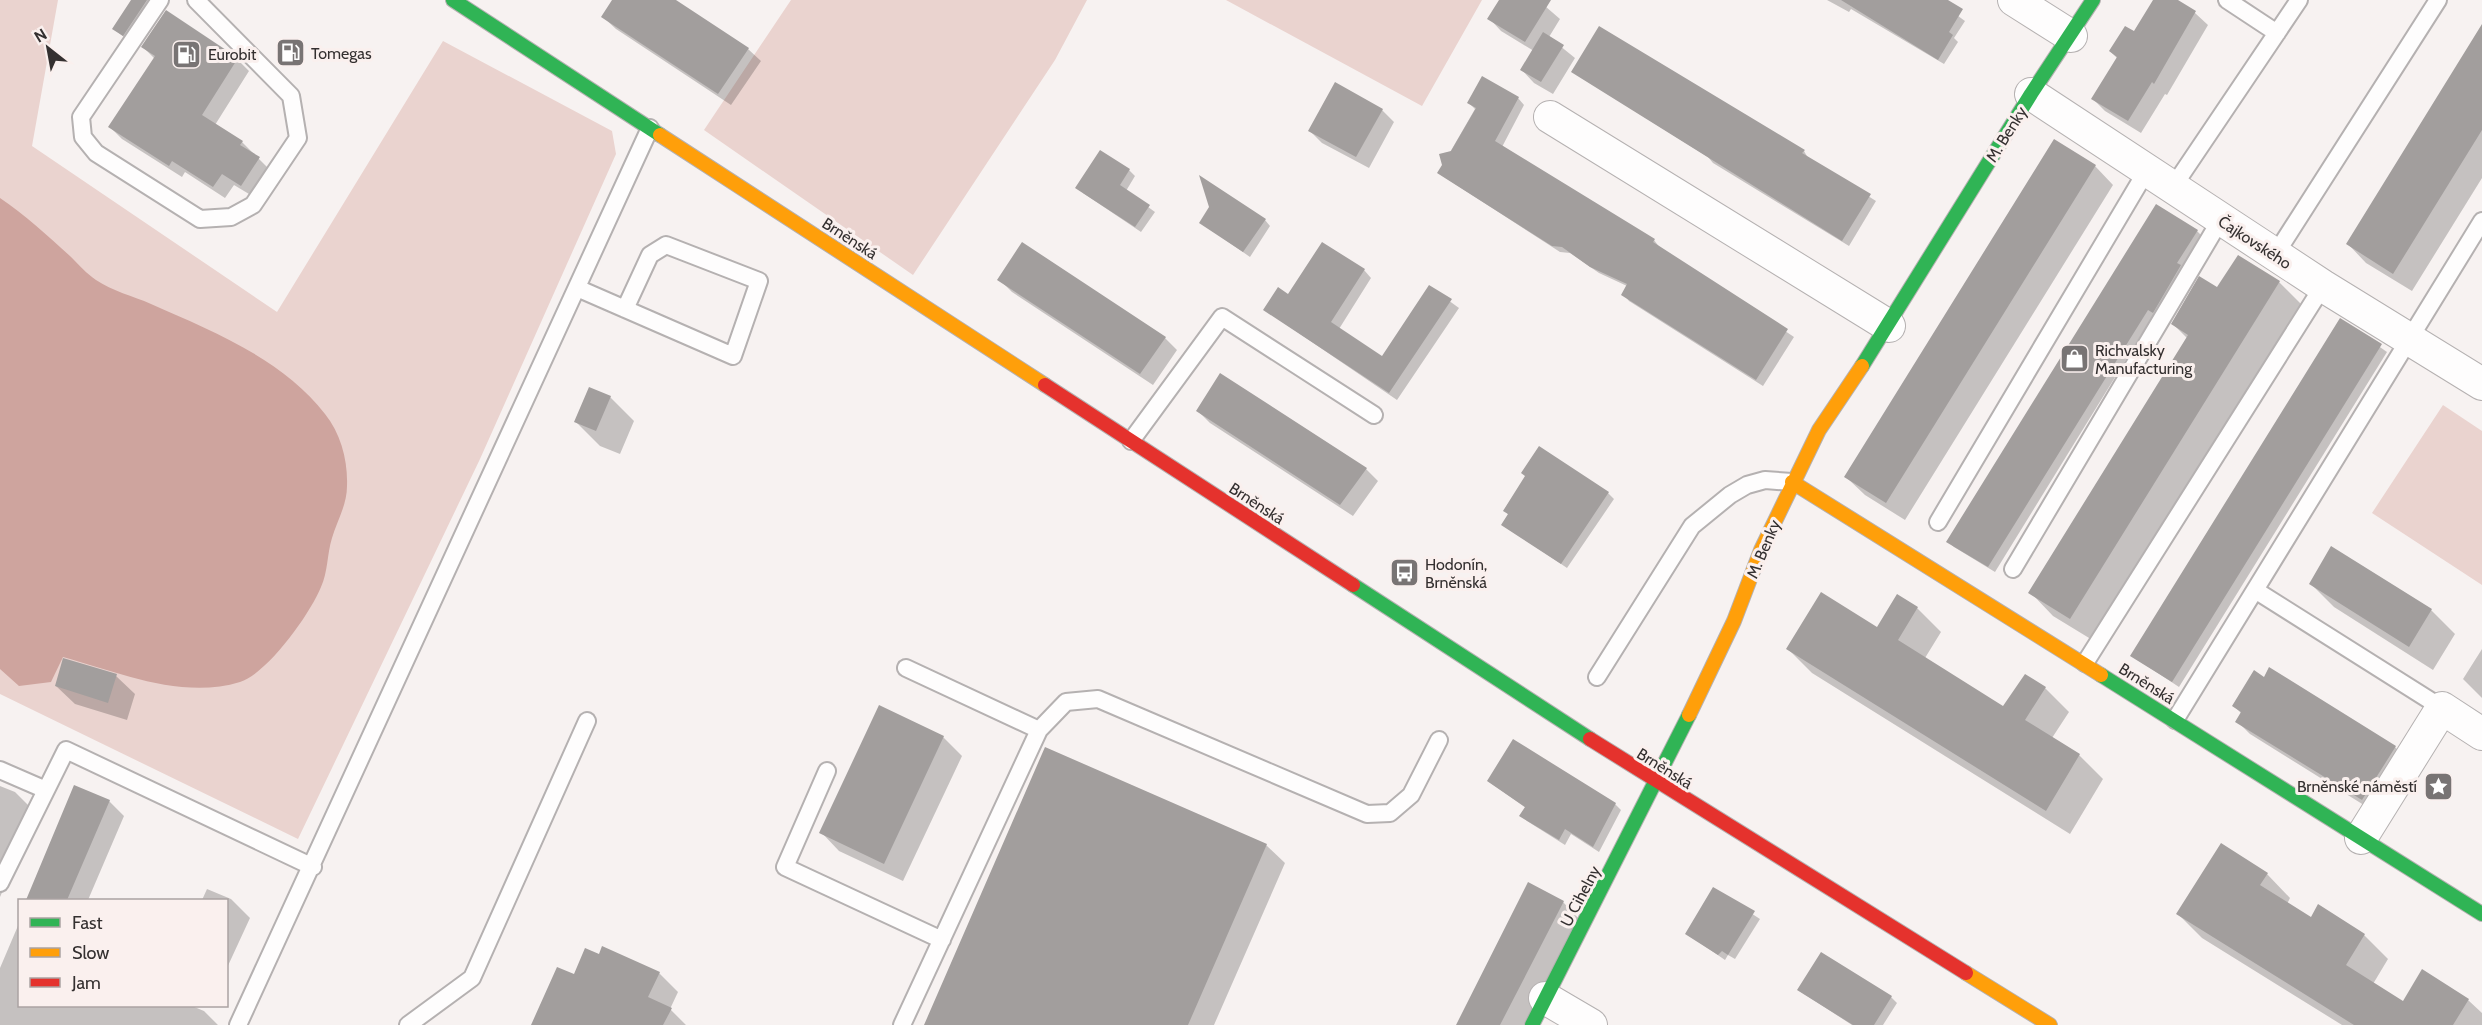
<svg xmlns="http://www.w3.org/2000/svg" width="2482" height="1025" viewBox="0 0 2482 1025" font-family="Cabin,sans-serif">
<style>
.green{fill:#ead3cf}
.water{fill:#cea49e}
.shadow{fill:#0003}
.building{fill:#a29e9d}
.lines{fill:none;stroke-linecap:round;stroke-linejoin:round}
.lane-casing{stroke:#b5b1b1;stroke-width:20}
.street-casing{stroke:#b5b1b1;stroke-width:34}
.fast-casing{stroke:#b5b1b1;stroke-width:16}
.slow-casing{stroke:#b5b1b1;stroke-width:16}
.jam-casing{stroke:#b5b1b1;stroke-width:16}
.lane{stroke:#fefdfd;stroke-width:16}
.street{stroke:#fefdfd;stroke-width:32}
.fast{stroke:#30b455;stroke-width:14}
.slow{stroke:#ff9f0a;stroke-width:14}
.jam{stroke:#e5322d;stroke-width:14}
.labels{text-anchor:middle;stroke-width:6;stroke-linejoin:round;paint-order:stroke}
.poi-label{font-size:16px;fill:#343030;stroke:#faf0ee;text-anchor:start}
.street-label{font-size:16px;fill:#343030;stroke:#faf0ee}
</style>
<rect width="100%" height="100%" fill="#f7f2f1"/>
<path class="green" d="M0 0H58L32 146 277 312 443 41 612 131 616 154 480 459 298 839 0 694Z
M791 0H1087L1055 60 913 275 704 130Z
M1226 0H1482L1422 106Z
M2443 405 2482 431V585L2372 513Z"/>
<path class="water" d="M0 198C25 215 47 235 70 256 78 264 87 274 96 280 112 291 133 296 151 304 212 331 283 359 325 414 341 434 348 461 347 486 347 505 337 521 332 538 327 554 328 572 321 587 310 614 268 673 240 682 182 700 118 672 63 657L51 682 19 686 0 669Z"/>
<path class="shadow" d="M132 0H148L153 5 129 41 114 29Z
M614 0H673L748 49 761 61 731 105 616 29 603 17Z
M1501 0H1538L1560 19 1549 37 1575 58 1553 94 1534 83 1522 70 1534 51 1501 31 1489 18Z
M1827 0H1936L1965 21 1954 38 1958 42 1944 64 1851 9 1849 12Z
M2155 0H2175L2195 13 2208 25 2167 95 2165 94 2141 133 2105 111 2093 99 2118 59 2110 51 2134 33Z
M2482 27V178L2412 291 2366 263 2348 244Z
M143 47 237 59 249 71 215 125 242 142 271 171 254 197 234 185 225 198 185 172 182 177 122 139 110 127 155 59Z
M1573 72 1804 151 1808 158 1876 201 1849 246 1713 163 1708 157Z
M1518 98 1524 105 1502 147 1654 240 1660 248 1794 337 1763 386 1629 301 1623 294 1627 286 1599 273 1570 253 1560 252 1438 173 1475 109 1469 103Z
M1382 110 1394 122 1369 168 1322 143 1310 131Z
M2095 166 2113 185 1905 520 1865 495 1846 477Z
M1129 170 1135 176 1126 191 1155 212 1141 232 1083 193Z
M1265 220 1270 226 1250 257 1201 223Z
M2197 231 2203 237 2159 317 2154 314 1995 572 1954 547 1948 541Z
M1364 270 1371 278 1339 329 1383 358 1430 287 1459 308 1397 400 1265 310 1289 297Z
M999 279 1165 338 1177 350 1153 385 1012 292Z
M2279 282 2302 305 2094 641 2053 616 2030 592 2188 339 2173 324 2218 290Z
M2341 320 2387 352 2179 687 2132 656Z
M610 397 634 421 620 454 600 446 576 422Z
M1198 411 1366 469 1378 481 1353 516 1210 423Z
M1526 477 1608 493 1614 499 1567 568 1503 525 1509 515 1504 510Z
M2310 583 2431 610 2455 634 2433 670 2334 607Z
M1917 608 1941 632 1925 658 2004 708 2045 688 2069 712 2052 738 2079 755 2103 779 2070 834 1812 673 1788 649 1877 629Z
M2482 649V698L2463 679Z
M116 676 135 694 127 720 75 704 56 686Z
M2234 706 2395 747 2407 760 2375 812 2250 734 2237 721 2242 714Z
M880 707 943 737 962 756 903 881 839 851 821 832Z
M1488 781 1615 804 1621 810 1599 852 1571 834 1565 845 1527 821 1521 816 1526 808Z
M0 786 15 792 37 814 0 897Z
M75 787 109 801 124 816 88 900H28Z
M1266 845 1285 863 1214 1025H926Z
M2267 874 2290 898 2287 904 2311 919 2364 935 2388 959 2373 984 2403 1003 2468 1000 2482 1013V1025H2342L2202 938 2178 914Z
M207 889 231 899 250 918 226 970V900H202Z
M1714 889 1760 919 1735 959 1728 955 1725 960 1687 934Z
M1563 902 1581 921 1528 1025H1458Z
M20 921V1006H192L204 1011 218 1025H0V968Z
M659 973 678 992 670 1009 686 1025H533L575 976Z
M1798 990 1891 997 1897 1003 1883 1025H1852Z"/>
<path class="building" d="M131 0H147L123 36 112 29Z
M612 0H676L749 48 718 94 601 17Z
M1499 0H1551L1525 42 1487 19Z
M1841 0H1948L1963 9 1949 32 1953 35 1938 60Z
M2153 0H2178L2196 11 2154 84 2152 82 2128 121 2091 99 2117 57 2109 51 2125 26 2134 31Z
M166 10 238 58 202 115 243 141 240 145 260 157 241 186 222 174 213 187 172 161 169 166 108 127 155 56 141 47Z
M2482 24V130L2393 274 2346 244Z
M1599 26 1805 150 1802 153 1871 194 1842 241 1571 72Z
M1543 32 1564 45 1541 82 1520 70Z
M1482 76 1519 97 1495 141 1655 239 1653 242 1788 329 1756 380 1621 295 1627 284 1590 267 1562 247 1552 246 1437 173 1442 165 1439 154 1451 151 1476 108 1467 103Z
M1335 82 1383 109 1356 157 1308 131Z
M2054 139 2096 165 1886 503 1844 477Z
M1100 150 1130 169 1120 185 1150 205 1135 227 1075 188Z
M1199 175 1266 219 1243 252 1199 223 1209 207Z
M2156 204 2198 230 2177 263 2181 265 2153 313 2148 310 1988 567 1946 542Z
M1022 242 1166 337 1140 374 997 280Z
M1322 242 1365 269 1331 322 1382 356 1429 285 1452 299 1389 393 1263 310 1278 287 1288 294Z
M2238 255 2280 281 2070 619 2028 593 2188 335 2171 324 2199 276 2217 287Z
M2340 318 2382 344 2172 682 2130 656Z
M1220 373 1367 468 1340 505 1196 411Z
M589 387 611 396 596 431 574 422Z
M1539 446 1609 492 1561 564 1501 525 1508 514 1503 511 1525 476 1521 473Z
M2331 546 2432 609 2409 647 2309 584Z
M1821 592 1877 627 1897 594 1918 607 1898 640 2003 706 2025 674 2046 687 2025 720 2080 754 2046 811 1786 649Z
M63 658 117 674 108 703 55 686Z
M2269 667 2396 746 2362 800 2235 722 2241 712 2232 706 2254 670 2264 677Z
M879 705 944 736 884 864 819 833Z
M1513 739 1616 803 1593 847 1565 829 1559 840 1519 816 1525 807 1487 781Z
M1045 747 1267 844 1188 1025H924Z
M74 785 110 800 67 900H26Z
M2221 843 2268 873 2260 885 2311 917 2318 904 2365 934 2346 965 2403 1001 2422 969 2469 999 2453 1025H2354L2176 914Z
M1528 882 1564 901 1500 1025H1456Z
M1713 887 1755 911 1728 955 1722 951 1718 955 1685 934Z
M602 946 660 972 648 997 672 1008 663 1025H531L557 967 574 974 585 948 599 954Z
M1821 952 1892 996 1874 1025H1853L1797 990Z"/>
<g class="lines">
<defs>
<path id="lane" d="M160 0 81 117 83 137 96 153 200 219 231 217 253 205 298 138 291 96 196 0
M2227 0 2277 33
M2173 187 2299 0
M2275 255 2438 0
M577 288 733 356 759 281 666 245 650 255 625 309
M1131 441 1222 317 1374 415
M1938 522 2147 170
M2013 569 2221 219
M2255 590 2442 708
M2085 663 2323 286
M906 668 1039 730
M1597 677 1692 526 1730 495 1747 485 1765 480 1792 482
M2175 720 2482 221
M0 770 46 790
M827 771 785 867 942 940
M0 883 66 750 313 867
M238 1025 650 128
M408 1025 472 978 587 721
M902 1025 1039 730 1066 702 1098 699 1367 814 1390 813 1411 795 1439 740"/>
<path id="street" d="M2014 0 2071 36
M2031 94 2323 286 2482 384
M1550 117 1889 326
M2361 838 2442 708 2482 734
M1545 998 1591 1025"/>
<path id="fast" d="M453 0 660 135
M1862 366 2031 94 2093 0
M1353 585 1590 739
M2101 675 2482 914
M1532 1025 1689 715"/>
<path id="slow" d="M660 135 1045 385
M1792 482 2101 675
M1689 715 1734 621 1761 550 1819 430 1862 366
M1966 973 2050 1025"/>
<path id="jam" d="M1045 385 1353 585
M1590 739 1966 973"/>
</defs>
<use href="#lane" class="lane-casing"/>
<use href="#street" class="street-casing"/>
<use href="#fast" class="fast-casing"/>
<use href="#slow" class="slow-casing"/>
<use href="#jam" class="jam-casing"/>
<use href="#lane" class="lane"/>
<use href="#street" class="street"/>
<use href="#fast" class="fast"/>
<use href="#slow" class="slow"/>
<use href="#jam" class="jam"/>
</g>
<defs>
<symbol id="fuel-square" viewBox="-11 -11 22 22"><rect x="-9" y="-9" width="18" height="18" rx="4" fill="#787474" stroke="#faf0ee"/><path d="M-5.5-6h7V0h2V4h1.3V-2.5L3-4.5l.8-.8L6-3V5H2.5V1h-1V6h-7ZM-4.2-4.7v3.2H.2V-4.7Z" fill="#fff"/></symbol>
<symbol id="shop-square" viewBox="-11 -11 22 22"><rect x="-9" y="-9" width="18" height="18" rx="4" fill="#787474" stroke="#faf0ee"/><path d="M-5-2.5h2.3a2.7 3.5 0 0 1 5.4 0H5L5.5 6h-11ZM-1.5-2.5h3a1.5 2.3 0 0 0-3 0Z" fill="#fff"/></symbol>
<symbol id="bus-square" viewBox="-11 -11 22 22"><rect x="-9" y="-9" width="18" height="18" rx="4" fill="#787474" stroke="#faf0ee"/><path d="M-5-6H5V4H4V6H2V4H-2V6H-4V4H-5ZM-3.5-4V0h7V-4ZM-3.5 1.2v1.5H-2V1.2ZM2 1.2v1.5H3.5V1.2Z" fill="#fff"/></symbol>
<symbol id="sight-square" viewBox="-11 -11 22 22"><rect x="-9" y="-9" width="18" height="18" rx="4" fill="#787474" stroke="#faf0ee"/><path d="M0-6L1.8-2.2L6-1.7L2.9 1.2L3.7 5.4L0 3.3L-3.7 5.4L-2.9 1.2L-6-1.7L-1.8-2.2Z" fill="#fff"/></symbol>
</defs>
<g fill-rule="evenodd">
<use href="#fuel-square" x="274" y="36" width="33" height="33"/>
<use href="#fuel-square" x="170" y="38" width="33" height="33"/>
<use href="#shop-square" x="2058" y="342" width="33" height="33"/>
<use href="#bus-square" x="1388" y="556" width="33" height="33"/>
<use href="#sight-square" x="2422" y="770" width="33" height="33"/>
</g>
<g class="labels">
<g class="poi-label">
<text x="311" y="59">Tomegas</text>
<text x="208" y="60">Eurobit</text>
<text x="2095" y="356">Richvalsky<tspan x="2095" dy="18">Manufacturing</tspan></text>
<text x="1425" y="570">Hodonín,<tspan x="1425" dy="18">Brněnská</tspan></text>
<text x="2417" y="792" text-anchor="end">Brněnské náměstí</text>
</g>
<g class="street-label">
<text transform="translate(2006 134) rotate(-58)" y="6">M. Benky</text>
<text transform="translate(850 238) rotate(33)" y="6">Brněnská</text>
<text transform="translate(2255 242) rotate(33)" y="6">Čajkovského</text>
<text transform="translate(1257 503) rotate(33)" y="6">Brněnská</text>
<text transform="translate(1763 549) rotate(-67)" y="6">M. Benky</text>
<text transform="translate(2147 683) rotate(32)" y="6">Brněnská</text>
<text transform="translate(1665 768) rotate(32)" y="6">Brněnská</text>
<text transform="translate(1580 896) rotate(-62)" y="6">U Cihelny</text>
</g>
</g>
<rect x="18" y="899" width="210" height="108" fill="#faf0ee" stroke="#aba3a2" stroke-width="1.5"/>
<rect x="30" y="918" width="30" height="9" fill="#30b455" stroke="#aba3a2" stroke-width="1.5"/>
<text x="72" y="929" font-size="18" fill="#343030">Fast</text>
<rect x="30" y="948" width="30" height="9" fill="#ff9f0a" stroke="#aba3a2" stroke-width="1.5"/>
<text x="72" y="959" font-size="18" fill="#343030">Slow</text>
<rect x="30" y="978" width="30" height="9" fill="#e5322d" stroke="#aba3a2" stroke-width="1.5"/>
<text x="72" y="989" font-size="18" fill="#343030">Jam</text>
<g transform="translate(48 48) rotate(329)" stroke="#faf0ee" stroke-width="4.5" paint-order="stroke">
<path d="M0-4.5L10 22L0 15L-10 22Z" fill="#343030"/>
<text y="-9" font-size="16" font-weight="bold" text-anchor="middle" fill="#343030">N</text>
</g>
</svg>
